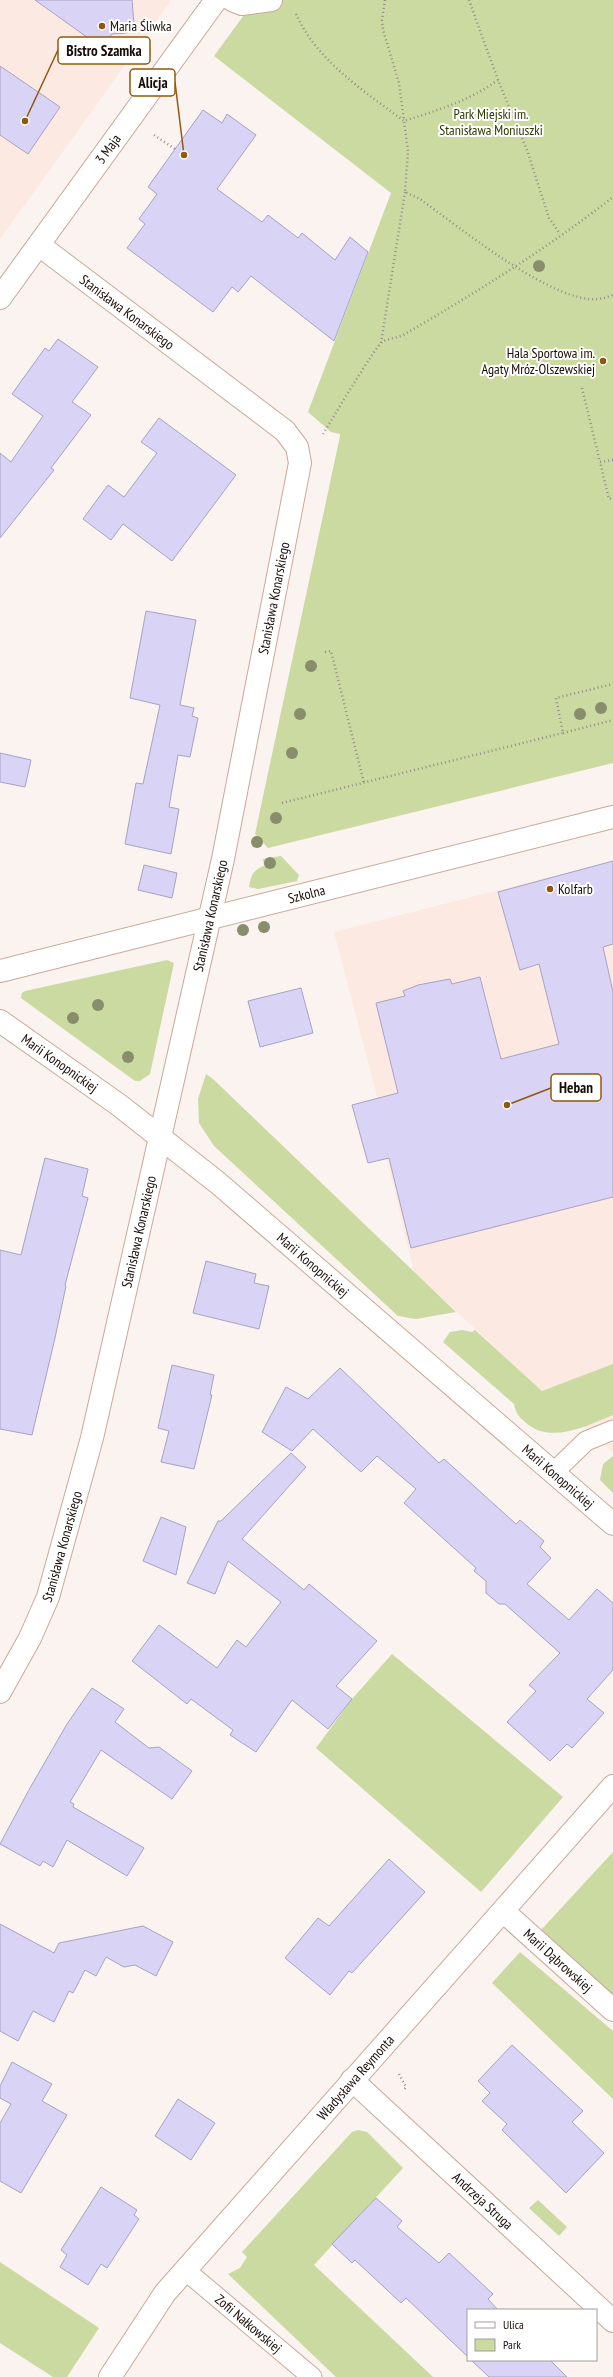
<svg xmlns="http://www.w3.org/2000/svg" width="613" height="2377" viewBox="0 0 613 2377" font-family="'PT Sans Narrow',sans-serif">
<style>
.built{fill:#fce9e1}
.green{fill:#cadaa0}
.building{fill:#d9d3f6;stroke:#a8a2c3}
.lines{fill:none;stroke-linecap:round;stroke-linejoin:round}
.lane-casing{stroke:#cca897;stroke-width:21}
.street-casing{stroke:#cca897;stroke-width:24}
.secondary-casing{stroke:#cca897;stroke-width:24}
.path{stroke:#968d88;stroke-width:2.5;stroke-dasharray:1 3;stroke-linecap:butt}
.lane{stroke:#fff;stroke-width:19}
.street{stroke:#fff;stroke-width:22}
.secondary{stroke:#fff;stroke-width:22}
.tree{fill:#8a8d6c}
.poi-dot{fill:#8f590d;stroke:#fff;stroke-width:1.5}
.labels{text-anchor:middle;stroke-width:4;stroke-linejoin:round;paint-order:stroke}
.poi-label{font-size:14px;fill:#180c06;stroke:#fff;text-anchor:start}
.park-label{font-size:14px;fill:#2e3900;stroke:#fff}
.street-label{font-size:14px;fill:#180c06;stroke:#fff}
.leader{fill:none;stroke:#8f590d;stroke-width:1.5}
.callout-dot{fill:#8f590d;stroke:#fff;stroke-width:1.5}
.callout{fill:#fff;stroke:#8f590d;stroke-width:1.5}
.callout-label{font-size:15px;text-anchor:middle;font-weight:bold;fill:#180c06}
</style>
<rect width="100%" height="100%" fill="#faf3ef"/>
<path class="built" d="M0 0H169L170 2 0 239Z
M613 861V1452L542 1391 414 1272 387 1159 393 1157 334 932Z"/>
<path class="green" d="M255 0H613V763L268 848 255 834 340 436V434L331 432 308 412 391 193 214 56Z
M281 856 299 875 297 881 258 889 249 887C251 875 253 870 264 866L263 859Z
M167 960 174 963 150 1074 140 1081H135L21 998 22 993 25 991Z
M206 1074 213 1079 456 1312 416 1319 398 1316 214 1146 199 1123 198 1099Z
M462 1330 472 1332 475 1330 542 1391 613 1364V1415C586 1426 550 1445 525 1422 518 1416 516 1413 514 1404L443 1342 450 1332Z
M613 1456V1493L600 1480 603 1464Z
M392 1654 563 1797 481 1892 316 1748 352 1699Z
M613 1852V1997L608 1996 541 1930Z
M520 1952 613 2031V2099L492 1983Z
M358 2130 367 2132 403 2168 314 2265 433 2377H336L228 2274 240 2268 247 2257 242 2252 352 2132Z
M538 2200 567 2227 559 2236 529 2208Z
M0 2262 99 2328 67 2377H53L0 2343Z"/>
<path class="building" d="M35 0H132L134 24 127 33 112 34 102 48Z
M0 66 60 107 28 154 0 135Z
M203 110 222 123 227 114 256 135 217 189 262 222 268 215 298 238 302 233 335 260 350 237 368 252 334 341 251 276 238 292 232 287 213 312 127 248 145 224 139 219 157 194 148 187Z
M58 339 98 367 72 402 91 415 51 468 54 470 0 538V453L11 462 43 416 12 394 45 348 49 351Z
M159 418 236 475 172 561 123 524 111 540 83 519 108 485 124 497 157 453 141 442Z
M146 611 196 620 180 705 194 708 192 716 198 718 190 757 178 755 169 807 179 809 171 854 125 844 136 783 143 784 160 705 130 698Z
M0 753 31 760 25 787 0 782Z
M613 861V944L603 947 613 992V1197L411 1248 389 1158 368 1163 352 1105 398 1093 376 1003 405 996 403 991 418 985 450 979 452 984 480 977 501 1059 559 1044 539 964 520 970 498 892Z
M144 865 177 873 172 898 138 890Z
M301 988 313 1033 260 1047 248 1001Z
M45 1158 88 1169 82 1196 88 1198 65 1285 66 1286 55 1338 32 1435 0 1429V1250L21 1255Z
M206 1261 256 1274 254 1283 269 1286 259 1329 193 1313Z
M172 1365 214 1375 210 1395H212L194 1469 161 1462 169 1431 158 1428Z
M340 1368 439 1463 444 1459 516 1524 520 1520 544 1541 540 1547 551 1558 527 1584 569 1620 597 1589 613 1603V1670L587 1699 604 1713 572 1748 567 1744 550 1761 507 1722 536 1691 529 1685 560 1653 505 1604H499L486 1593V1581L474 1571 476 1568 404 1503 416 1489 377 1456 361 1472 313 1429 292 1451 262 1432 286 1387 308 1399Z
M291 1453 306 1467 242 1539 304 1590 309 1584 377 1641 336 1686 352 1699 328 1729 292 1700 256 1752 230 1735 233 1730 191 1699 187 1704 132 1661 159 1625 217 1668 237 1640 246 1647 281 1602 228 1561 215 1594 187 1583 218 1521H221Z
M161 1517 186 1527 176 1575 143 1561Z
M92 1688 124 1709 115 1722 149 1748 159 1747 192 1771 172 1799 101 1750 70 1802 74 1804 73 1807 144 1848 127 1876 67 1840 53 1867 43 1861 40 1866 0 1844 30 1788 67 1724Z
M389 1859 425 1892 352 1973 349 1971 330 1995 285 1958 318 1918 329 1926Z
M0 1924 54 1953 59 1943 143 1926 173 1942 156 1976 135 1965 124 1967 106 1957 96 1976 85 1970 73 1993 69 1991 54 2022 33 2011 18 2041 0 2031Z
M512 2045 583 2111 572 2122 604 2153 566 2193 502 2130 507 2124 482 2101 490 2093 478 2081Z
M12 2062 52 2084 42 2101 67 2115 21 2193 0 2181V2123L11 2104 0 2098V2086Z
M178 2099 215 2123 191 2160 155 2136Z
M101 2187 137 2210 134 2215 139 2219 107 2268 101 2264 88 2285 60 2267 67 2255 61 2250Z
M376 2198 402 2221 397 2227 439 2263 449 2253 493 2294 488 2299 498 2310H468V2357L406 2298 401 2303 355 2260 352 2263 332 2244Z
M471 2360H550L567 2377H489Z"/>
<g class="lines">
<defs>
<g id="lane">
<path d="M554 1472 586 1441 613 1430"/>
<path id="s1" d="M185 2270 312 2377"/>
</g>
<g id="street">
<path d="M232 0 242 4 271 0"/>
<path id="s2" d="M0 971 613 817"/>
<path id="s3" d="M0 1021 119 1105 218 1183 613 1524"/>
<path id="s4" d="M0 1692 30 1638 48 1597 92 1438 223 859 300 463 297 447 285 431 39 245"/>
<path id="s5" d="M503 1911 613 2010"/>
<path id="s6" d="M352 2080 613 2321"/>
<path id="s7" d="M110 2377 165 2293 613 1786"/>
</g>
<g id="secondary">
<path id="s8" d="M0 298 216 0"/>
</g>
</defs>
<use href="#lane" class="lane-casing"/>
<use href="#street" class="street-casing"/>
<use href="#secondary" class="secondary-casing"/>
<path class="path" d="M385 0 382 20 383 30 399 83 404 120
M469 0 498 80 527 150 549 218 560 234
M296 14C317 61 364 91 404 121
M498 80C469 101 438 110 404 121L408 151 405 192 420 199C460 228 542 294 589 299 598 300 605 298 613 295
M154 135 175 149
M381 343 405 192
M582 388 600 462
M323 434C331 421 375 347 382 342 389 338 398 338 405 334 477 292 548 248 613 197
M613 460 600 462 609 499 613 498
M325 652 331 651 364 783
M563 733 613 720
M282 803 563 733 556 698 613 684
M399 2074 406 2087 404 2090"/>
<use href="#lane" class="lane"/>
<use href="#street" class="street"/>
<use href="#secondary" class="secondary"/>
</g>
<g class="tree">
<circle cx="539" cy="266" r="6"/>
<circle cx="311" cy="666" r="6"/>
<circle cx="601" cy="708" r="6"/>
<circle cx="300" cy="714" r="6"/>
<circle cx="580" cy="714" r="6"/>
<circle cx="292" cy="753" r="6"/>
<circle cx="276" cy="818" r="6"/>
<circle cx="257" cy="842" r="6"/>
<circle cx="270" cy="863" r="6"/>
<circle cx="264" cy="927" r="6"/>
<circle cx="243" cy="930" r="6"/>
<circle cx="98" cy="1005" r="6"/>
<circle cx="73" cy="1018" r="6"/>
<circle cx="128" cy="1057" r="6"/>
</g>
<g class="poi-dot">
<circle cx="102" cy="26" r="4"/>
<circle cx="603" cy="361" r="4"/>
<circle cx="550" cy="889" r="4"/>
</g>
<g class="labels">
<g class="poi-label">
<text x="110" y="31">Maria Śliwka</text>
<text x="595" y="358" text-anchor="end">Hala Sportowa im.<tspan x="595" dy="16">Agaty Mróz-Olszewskiej</tspan></text>
<text x="558" y="894">Kolfarb</text>
</g>
<g class="park-label">
<text x="491" y="119">Park Miejski im.<tspan x="491" dy="16">Stanisława Moniuszki</tspan></text>
</g>
<g class="street-label">
<text dy="5" stroke="none"><textPath href="#s8" startOffset="184">3 Maja</textPath></text>
<text transform="translate(127 312) rotate(37)" y="5">Stanisława Konarskiego</text>
<text dy="5" stroke="none"><textPath href="#s4" startOffset="1131">Stanisława Konarskiego</textPath></text>
<text dy="5" stroke="none"><textPath href="#s2" startOffset="316">Szkolna</textPath></text>
<text dy="5" stroke="none"><textPath href="#s4" startOffset="807">Stanisława Konarskiego</textPath></text>
<text dy="5" stroke="none"><textPath href="#s3" startOffset="73">Marii Konopnickiej</textPath></text>
<text dy="5" stroke="none"><textPath href="#s4" startOffset="483">Stanisława Konarskiego</textPath></text>
<text dy="5" stroke="none"><textPath href="#s3" startOffset="397">Marii Konopnickiej</textPath></text>
<text dy="5" stroke="none"><textPath href="#s3" startOffset="721">Marii Konopnickiej</textPath></text>
<text dy="5" stroke="none"><textPath href="#s4" startOffset="159">Stanisława Konarskiego</textPath></text>
<text dy="5" stroke="none"><textPath href="#s5" startOffset="74">Marii Dąbrowskiej</textPath></text>
<text dy="5" stroke="none"><textPath href="#s7" startOffset="388">Władysława Reymonta</textPath></text>
<text dy="5" stroke="none"><textPath href="#s6" startOffset="178">Andrzeja Struga</textPath></text>
<text dy="5" stroke="none"><textPath href="#s1" startOffset="83">Zofii Nałkowskiej</textPath></text>
</g>
</g>
<path class="leader" d="M25 121L58 50M184 155L175 82M507 1105L551 1088"/>
<g class="callout-dot">
<circle cx="25" cy="121" r="4"/>
<circle cx="184" cy="155" r="4"/>
<circle cx="507" cy="1105" r="4"/>
</g>
<g class="callout">
<rect x="58" y="37" width="92" height="27" rx="4"/>
<rect x="130" y="69" width="45" height="27" rx="4"/>
<rect x="551" y="1074" width="50" height="27" rx="4"/>
</g>
<g class="callout-label">
<text x="104" y="56">Bistro Szamka</text>
<text x="153" y="88">Alicja</text>
<text x="576" y="1093">Heban</text>
</g>
<rect x="467" y="2309" width="130" height="52" fill="#ffffff" stroke="#a39e9b"/>
<rect x="475" y="2322" width="20" height="6" fill="#ffffff" stroke="#a39e9b"/>
<text x="503" y="2329" font-size="12" fill="#180c06">Ulica</text>
<rect x="475" y="2339" width="20" height="12" fill="#cadaa0" stroke="#a39e9b"/>
<text x="503" y="2349" font-size="12" fill="#180c06">Park</text>
</svg>
